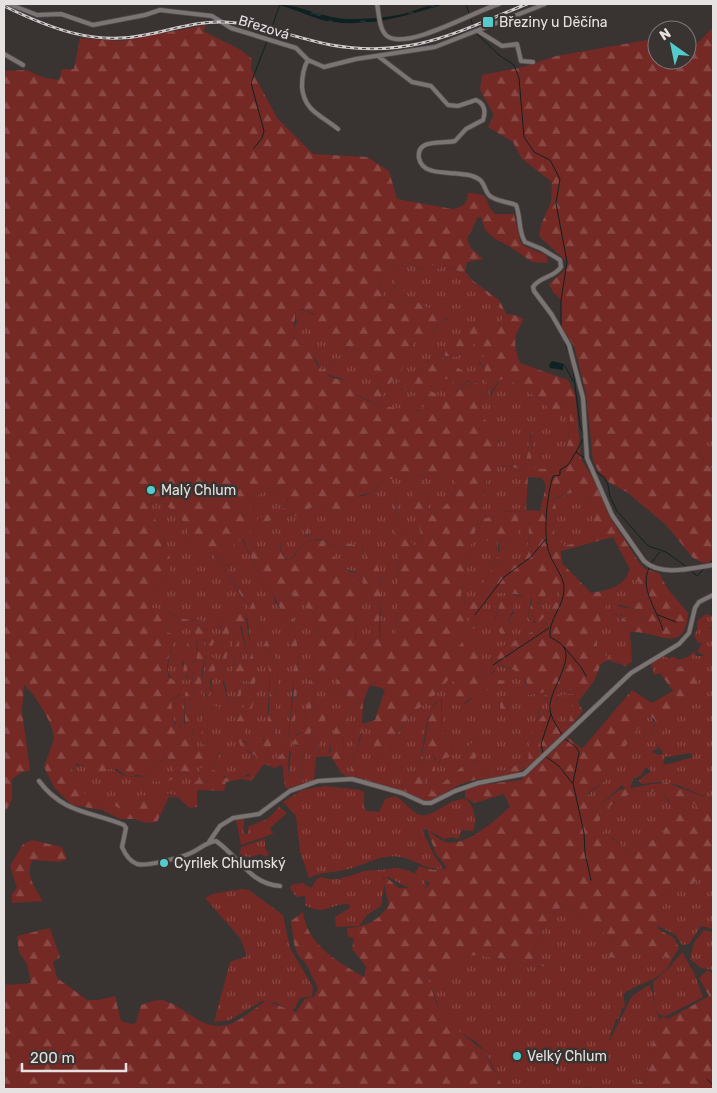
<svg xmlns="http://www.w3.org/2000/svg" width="717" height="1093" viewBox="0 0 717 1093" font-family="Rubik,sans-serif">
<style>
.grass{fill:url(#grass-tufts);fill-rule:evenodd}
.forest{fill:url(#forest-firs);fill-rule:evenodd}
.water{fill:url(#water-ripples)}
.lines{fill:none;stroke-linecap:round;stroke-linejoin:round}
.stream{stroke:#0f2221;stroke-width:1}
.minor-casing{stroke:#534f4e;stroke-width:5.5}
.minor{stroke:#7b7473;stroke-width:4}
.rail-casing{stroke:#d0cccc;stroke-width:3}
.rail{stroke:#393332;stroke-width:1;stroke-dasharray:4;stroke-linecap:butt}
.poi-dot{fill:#53cdcb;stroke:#393332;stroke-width:2}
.labels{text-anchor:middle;stroke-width:5;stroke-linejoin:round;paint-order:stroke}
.poi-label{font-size:14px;fill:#e6e2e2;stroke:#393332;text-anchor:start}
.street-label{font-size:14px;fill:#e6e2e2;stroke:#393332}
</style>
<defs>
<pattern id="grass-tufts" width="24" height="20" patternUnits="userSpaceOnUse" patternTransform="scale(1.25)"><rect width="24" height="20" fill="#752924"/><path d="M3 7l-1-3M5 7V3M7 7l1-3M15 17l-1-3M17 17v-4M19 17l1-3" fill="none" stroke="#894844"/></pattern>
<pattern id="forest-firs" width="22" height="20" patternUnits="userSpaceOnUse" patternTransform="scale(1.25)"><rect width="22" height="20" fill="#752924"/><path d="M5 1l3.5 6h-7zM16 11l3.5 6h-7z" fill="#894844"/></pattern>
<pattern id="water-ripples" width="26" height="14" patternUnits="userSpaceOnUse" patternTransform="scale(1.25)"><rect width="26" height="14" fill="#0f2221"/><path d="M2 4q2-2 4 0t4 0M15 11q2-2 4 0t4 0" fill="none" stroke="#324241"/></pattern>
</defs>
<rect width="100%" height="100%" fill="#393332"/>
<path class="grass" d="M409 263 422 269 434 265 436 268 440 269 442 265C457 265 497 301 505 315L498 327 488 330 471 324 443 350 445 356C456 359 469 353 473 342L486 353 479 363 485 369 488 394 491 395 501 378H507L544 402 557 421H560V408L562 403 567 404C571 412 570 422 569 431 567 455 563 473 533 468L531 459 534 432H531L525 466 522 467 511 463 501 467C508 465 519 468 524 474V506L519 512 498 511 490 517 482 519 476 540C485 542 490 536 498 538V552H501L507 542 516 537 518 517 521 515 529 524 528 554 520 565 500 566 498 559 490 560 493 566 474 600 469 604V615L476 627 478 622 482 620V597L488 587 492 586 498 593 506 591 517 596 527 595 531 597 528 618 535 623 547 614 540 606 541 600 551 591 559 592 562 599 553 605 546 625 495 650 493 659C505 678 526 657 527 695L545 692 552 694 544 696V700L566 689 574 691 572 694C564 695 558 694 555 703L560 696 576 694 569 721 564 725 559 722 553 711 547 712 537 723 540 708 538 710 528 760 503 771 493 769 487 774 475 770 474 766 479 736 467 748 464 765 432 793V779L431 778 426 785C418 777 423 763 427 754H432L438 765 442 758 452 756 451 743 442 732V699C416 702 434 789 393 789 382 788 367 782 356 778L355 763 363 727 374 724 376 725 373 760 378 763 387 738 399 732 411 715 435 695 448 679 455 682 459 706 469 701 475 694 502 684V681L497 676V672L494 671 488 676 475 677 483 667 478 654 480 651 469 635 457 648 449 651 464 631 465 603 461 595 469 551 482 509 487 476 491 470 496 445 500 440C492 430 477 415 480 401L484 397 475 389 482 384C469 380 457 390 447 399H442L431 390C432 379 440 378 449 379L457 386 470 381 438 353 423 365 411 381H400L397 389C409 390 421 391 427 403L422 410C400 413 370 404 352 391 347 388 347 382 342 379 335 376 330 377 325 372L338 357 322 370 317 361 292 335 297 321 295 312C313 302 334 338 345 351L349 346H354C361 359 366 372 382 370L384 376 372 398H381L392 381 399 377 415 339 434 331 438 324 449 318 425 307 418 302 392 304C381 297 378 286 382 274ZM408 271 405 288 400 296 388 294 396 285 394 280ZM500 603 514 612 508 621 512 623 506 627V633L501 636 495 617ZM505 696 510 712 500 713 499 702Z
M713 415V470C689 449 696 436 713 415Z
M407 472 420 476 428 472 440 478 449 476 456 481C456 496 444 508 433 516L428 507 427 493 416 490 413 504 422 540 420 543 413 546 405 531 397 526 396 491 393 495 394 530 399 554 396 634 386 643 380 640 381 578 372 557 363 546 362 550 368 559 371 571 369 574 362 575 364 583 369 586C373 600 377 634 368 647 361 658 345 665 339 677 334 688 322 708 310 712L320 671 332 665 356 638 355 623 362 596 358 572 343 569 324 545 353 547 350 544 318 539 306 541 290 560C280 558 279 548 282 540L265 554 260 555 250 540V502L267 488 282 490 287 496V504L282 510 263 518V523L291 513 297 517 307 538 309 536 307 525 309 508 319 506 339 511 357 496H364L373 492 386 479H398Z
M574 492 591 504 593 516 602 536 564 546 554 535 556 509 554 499Z
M157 500 162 501 185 523 189 534 190 552 201 550 213 554 251 611 260 632 270 665 267 732 262 743 250 744 243 740 245 726 255 698 253 691 257 674 250 644 248 621 240 603 234 613 219 622 224 648 221 665H225L230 641 228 626 230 623 239 622 248 659 246 662 241 661 239 641 235 637C231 647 235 653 234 662 233 677 233 679 238 694L235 698 228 697 224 679 223 683 230 708 241 695 243 680 250 682 243 710 235 724 248 752 257 757C251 779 246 776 226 778L221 772 211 776 208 782 205 779 207 772 201 768 198 780C184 792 193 787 188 799L184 801C175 794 169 791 159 798L140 796 133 803H116L123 810 120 814C100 806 68 791 73 765L89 767 98 775 111 778 108 773V768C117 769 119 775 127 776 133 778 140 775 147 777L152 774 149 768 151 764 167 758 174 761V771L181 774 184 771 196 776 194 766 201 761 210 760 217 766 219 753 210 746 204 751 194 749 189 690 185 693 184 726H176L172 715 171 701 180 695C164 668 167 674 172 644L180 638 167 632 166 625 184 621H205L182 619 170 612 149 607C149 594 157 587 165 577 180 559 158 527 150 509V504ZM197 624 207 631 208 645 203 638 206 654 200 693 209 704 219 708 209 710 207 713 208 744H202L201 741 203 703 194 697 191 685 194 670 191 664 197 660C198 648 194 637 197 624ZM188 640C195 649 192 654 188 663 186 668 188 676 187 680 182 671 184 664 179 654H185ZM209 655 217 666 212 675 211 694 208 697 205 696 204 682 210 665Z
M242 538 259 576 273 594 275 602 283 613 290 629V639L296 652 288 739 281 755 269 763 266 762V760L274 738 278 664 266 639 251 595 247 591 244 596 228 572 229 564 224 566 220 562 221 555Z
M632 579 639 582 643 588 640 602 636 603 619 601 617 606 639 610 642 613 643 624 639 628H632L621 614 614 613 629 630 630 660 626 665 599 653C592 635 602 605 616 591 621 587 627 584 632 579Z
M291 596H295L314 613 318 624 319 637 314 651 313 670 306 703 305 724 303 731 296 735 294 746 299 745 301 748 300 784 291 788 288 778 291 753 289 746 294 732 299 660 294 621 286 599Z
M706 614 713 617V626L706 629 713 628V800L678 785 659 782 641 784 639 780 651 771 646 767 641 775 633 779 630 789 626 790 622 785 600 805 595 813 591 814 587 811 584 800 585 797 608 778 626 744 649 715 655 723 650 732 658 748 651 752 659 755 663 754C657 737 669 710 682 700 686 697 692 695 696 692L698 678 686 665 654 675 651 664 664 656 670 659 671 657H675L678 660 688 657 694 651 696 656H706L697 652 702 643H698L694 635 697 630V621ZM691 753 693 757 666 765 663 763 665 757Z
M340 690 346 691 347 694 328 754 319 755C316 738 328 702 340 690Z
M358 702 360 706 354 728 352 771 348 776 343 772 344 729 353 704Z
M315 730 313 781 304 783 302 781 306 745 311 731Z
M325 786 360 790 364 793V806L366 811 379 812 385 799 395 796C403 800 414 814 420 815 434 818 448 798 465 799 475 805 477 821 473 831L462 830 459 838 456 839 453 837 444 839 427 829 422 830 435 857 442 866 441 869C426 870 414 859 401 857 382 853 367 864 349 869 334 873 323 871 309 878L300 851 296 816 283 802 302 790Z
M644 791 662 792 669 802 674 803 677 798 688 800 697 806 698 813H687L682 810 669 814 667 820 668 825 664 828 663 836 627 850 613 838 603 834 602 827 599 822C608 803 623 794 644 791Z
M279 807 287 813 270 828 273 834 241 845 236 819 244 817C245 824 242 828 244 834H246L248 833V827L269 818Z
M265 839V848L269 854 266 857 260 854 251 857 239 856 241 847Z
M393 868C404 868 424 874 427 886 416 895 399 883 389 877L383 878 384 885 381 906 367 915 359 926 336 927 335 917 350 908 349 904C329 903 326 917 305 905V896L296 897 290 888 292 885 302 883 311 888 317 879 322 877C338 883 349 875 365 871 374 869 383 871 393 868Z
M700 877 713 883V929L701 926 689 944 682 945 676 935 658 926 657 917 672 889 686 890Z
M241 889 249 890 283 915 290 948 313 987 312 996 300 998 295 1008 291 1011 276 1003 262 1001 230 1020 214 1022 230 962 247 956 240 938 205 898 212 894Z
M564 904 613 940 609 957 620 959 639 949 672 959C665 981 638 982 623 994L625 1007 622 1008 619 1018 616 1019C614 1027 610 1034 609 1042L632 996 649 985C656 997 652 1008 660 1019L656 1023 646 1081 618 1086 614 1089H590L587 1087 581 1089H504C496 1074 489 1053 476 1042 464 1034 451 1029 443 1015 435 1002 434 985 422 975L423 971 454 969 464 958 475 955 513 960 529 966 560 967 534 959 532 953 545 923Z
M704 930 713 932V970L701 968 690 959 694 943Z
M682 952 694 973 703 997 666 1016 659 1015 655 1009 653 982 668 969Z"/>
<path class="forest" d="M206 25 203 31 241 50 252 59 251 69 277 118 313 154 367 157 389 171 397 199 452 209C464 207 467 204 468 193 494 194 482 201 495 214H514L520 241 524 246 546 255 548 263 532 262 509 246 495 239 485 230 481 217H478L467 239 471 248 483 259 467 262 465 272 473 281 499 300 507 315 512 314 524 319C513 337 513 343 520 363L568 380 575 393 581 459 598 486 608 514 640 564 645 569 659 573 667 588 688 613C685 657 658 630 630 632L632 662 625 666 608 660 601 664 594 681 578 702 583 711C570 728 535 766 516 773 501 779 483 777 467 782 452 787 441 797 426 802L404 792 347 777 341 773 331 756 316 757 314 781 291 789 285 788 282 764 275 768 264 764 251 781 242 779 226 782 224 791 197 790V807L190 808 178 798 169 797 157 822 147 823 134 819H120L102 810 72 805 55 789 44 767C46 760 54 742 54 737 53 723 34 693 24 685L22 711 30 771 22 772 12 779V799L4 815V71L26 70 45 78 59 80 62 69H74L80 38 121 41ZM409 263 424 269 433 265 436 268 440 269 443 265C457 265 497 301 505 315L498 327 488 330 471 324 443 349 445 356 456 357 472 348 473 342 486 353 479 361 485 369 482 374 487 383 489 395 499 380 507 378 544 402 556 421H560V408L562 403 567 404C571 412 570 422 569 431 567 455 563 473 533 468L531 459 534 432 532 431 525 466 512 464 509 461 502 462 499 465 500 467C507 465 519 467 524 474V506L519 512 496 511 490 517 482 519 476 540 481 542 498 538 500 553 507 542 516 537 519 523 518 517 521 515 529 524 528 554 520 565H499L498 556 492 557 490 560 493 566 474 600 468 605 469 624 474 629 478 622 484 618 482 597 488 587 492 586 498 593C509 592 517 595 529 596L532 599 528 618 538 623 547 614 540 606 541 600 551 591 559 592 562 599 553 604 546 625 495 650 492 655C495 672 517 662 527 683L524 692 527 695 545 692 552 694 545 695 542 702H545L544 699 556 696 566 689 574 691 572 694 561 695 555 703 560 696 576 694 569 721 564 725 559 722 556 712 553 711 545 713 537 723 539 707 530 741 528 760 503 771 493 769 487 774 475 770 474 762 482 741 479 736 467 748 464 765 432 792 433 779 431 778 426 785C418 777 423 763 427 754H432L436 759 431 774 434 772 440 760 452 756 451 743 442 732 441 698 430 709C427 727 422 779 403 787 390 792 367 783 355 778L359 738 364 726 375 724 373 760 378 763 387 738 395 736 411 715 435 695 449 679 455 682 454 702 458 707C465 703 471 696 478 694 488 689 498 688 507 681L500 680 496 671 488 676 475 677 485 664 478 654 481 649 478 638 469 635 457 648 450 651 464 631 466 607 461 595 469 551 482 509 487 476 495 465V449L500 436C491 427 477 415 480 401L484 397 475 389 481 387 483 384C468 380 457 392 445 399L431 391V386L439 379H449L457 386 472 379C467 370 448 365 438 353L423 365 411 381H400L396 385 397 389C409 390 417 391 426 400L425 406 419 411C396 408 357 406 345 381L330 377 325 372 338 357 322 370C312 360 308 343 293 338 292 334 296 320 295 312L302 309 313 313 328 340 339 353H343L348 346H354C362 360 363 373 382 370L384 376 372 398 373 401H379L392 381 399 377 415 339 431 334 438 324 450 316 438 307 427 308 418 302 392 304C381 297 378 286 382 274ZM407 472 418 476 428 472 440 478 449 476 456 482C456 496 444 508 433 516L428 507 426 488 421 483C403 497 420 523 422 540L420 543 413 546 405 531 397 526 396 491 395 489 392 490 394 530 399 555 396 634 386 643 380 640C375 612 394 565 361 545L371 570 369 574 362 575 364 583 369 586C373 600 377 634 368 647 361 658 345 665 339 677 334 688 322 708 310 712L320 671 332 665 355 644V623L362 596 358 572C339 576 336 552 324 545L357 547C349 541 317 539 306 541L292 559 287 560C280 555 278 548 282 540L279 537 265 554 260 555 250 540V502L267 488 282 490 288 499 285 508 258 518 257 523H263L291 513 297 517 308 539 309 508 319 506 339 511 357 496 371 493 386 479H398ZM528 477 542 478 546 486 540 511 526 510ZM574 492 591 504 593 521 602 535 564 546 554 535 556 509 554 498ZM157 500 162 501 185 523 189 534 190 552 195 553 201 550 213 554 237 589 251 611 267 654 270 678 269 712 264 741 250 744 244 742 243 737 255 698 253 691 257 674 250 644 244 607 240 603 233 613 219 619 224 648 221 665H225L230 641 228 626 230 623 235 628 237 622 242 628 248 659 246 662 241 661 239 641 235 637 232 651 235 661 231 675 238 694 235 698 228 697 223 676 230 708 241 695 243 680 250 682 243 710 235 724 240 745 257 757 249 776 224 778 218 752 210 746 204 751 194 749 189 689 185 693V724L180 727 174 724 171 701 184 690 181 684 168 677 167 665 172 644 181 637 167 632 166 625 184 621 205 620 182 619 167 611 149 607C149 594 157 587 165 577 180 559 158 527 150 509V504ZM613 537 630 569C624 587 609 590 591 593L562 563 561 551ZM243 538 259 576 273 594 288 624 290 644 296 652 293 675 294 689 288 739 281 755 269 763 266 760 274 738 278 664 266 639 250 592 247 591 244 596 228 572 230 565 224 566 220 560 221 555ZM632 579 639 582 643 588 640 602 636 603 617 600 613 603 639 610 642 613 643 624 634 629 614 608V612L629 630 630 660 626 665 599 653C592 637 604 604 616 591 621 587 627 584 632 579ZM292 595 314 613 318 624 319 637 314 651 313 670 306 703 305 724 303 731 295 737 291 744 299 745 301 748 300 784 291 788C286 777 288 744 294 734L299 660 294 621 286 599ZM370 685 385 689 375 720 362 724 363 702ZM340 690 346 691 347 694 331 740V751L328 754 319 755C316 740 329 702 340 690ZM358 702 360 706 354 728 352 771 348 776 343 771 344 729 353 704ZM315 730 313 781 304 783 302 780 306 745 311 731ZM167 758 174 761V771L181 774 184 771 196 776 195 765C207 757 215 760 221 772L212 770 209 781 206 782 207 767 201 768 198 780 189 786V796L186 801C175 798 171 790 159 798L140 795 133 803 116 802 115 806 123 810 120 814C98 805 75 794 72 768L75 764C90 765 96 776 109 781L112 778 108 773V769H117L128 777 138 775 147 777 152 774 149 768 151 764Z
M713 27V415C697 435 689 451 713 470V562L703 563 693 558 666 525 628 493 610 483 600 474 593 461 586 393 574 346 561 327V300L553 292 549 284 566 269 567 262 539 236 541 225 551 202 552 182 522 159 513 142 488 127 494 115 480 90 482 75 523 67 556 56 648 40 657 45V60H687V46H695Z
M411 271 416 275 415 278 397 299H391L388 294 396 286 394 280 405 272Z
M504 601H509L514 607 508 621 512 624 506 627V633L501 636 495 620 500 603Z
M197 624 216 638 212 646 208 645 204 638 203 639 206 654 202 671 201 695 209 700 210 704 222 708 211 709 207 713 208 744 205 746 201 741 203 703 195 698 191 687 194 672 191 664 196 662 198 648 194 628Z
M188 639 191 641 193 655 188 663 186 681 183 674 184 661 178 662 176 658 179 654H185Z
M209 655 214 658 217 666 210 681 211 694 208 697C199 688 207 676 209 666 210 662 208 659 209 655Z
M686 665 698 677C697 682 698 690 696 693 692 696 686 697 682 700 668 712 660 733 662 751L653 740 650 732 655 725V720L649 715 628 742 608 778 588 793 584 800 590 813H595L600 805 619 790 653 784 667 783 713 800V883L700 877 686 890 672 889 657 917 658 929 674 938 679 948 672 959 639 949 621 959 609 957 613 940 564 904 545 923 532 953 534 959 560 967 559 973 542 966H529L513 960 475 955 464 958 454 969 438 975 423 971 422 975 430 983 436 1003 451 1025 484 1051 504 1089H4V982L7 985 31 983 27 964 19 952 17 936 50 928 60 957 53 962 57 978 87 1000H98L115 996 121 1021 132 1024 136 1023 141 1005C147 1003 154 1000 160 1000 185 1003 201 1034 230 1024 243 1019 255 1008 266 1001L296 1012 305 999 315 996 318 988 306 964 298 955 294 944 291 921 303 912C307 945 338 962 364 977L366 966 352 949 354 938 348 937 347 928C366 927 378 921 389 905L383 880 386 877 399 888H426L430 883 414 875 419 866 433 870 447 868 436 854 427 829C432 833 440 841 446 842 467 847 495 820 510 807L504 794 475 803 465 798V790L480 785 521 780 568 737 582 749 632 690 652 703 673 691 660 673ZM644 791 662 792 672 804 678 798 688 800 697 806 698 813 684 812 679 807 674 808V812H669L667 820 668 825 664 828 663 836 627 850 612 838 603 834V828L599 822C608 803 623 794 644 791Z
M500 696H505L510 713 503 715 500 713Z
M166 774 168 779 174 776 176 777 167 782 149 781 161 778Z
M32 840 62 847 67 859 59 862 33 860C24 873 35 889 43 901L12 903V894L17 888 10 866 23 844Z
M707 971 713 973V1089H614L618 1086 646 1081 656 1023 664 1016 668 1019 709 996 699 978Z"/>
<path class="water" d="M273 4C300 4 322 18 348 19 366 19 385 18 403 14 417 10 429 4 444 4 407 16 371 27 331 22 312 19 293 7 273 4Z
M552 361 564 364 563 370 550 368 549 365Z"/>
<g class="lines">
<path class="stream" d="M466 4 473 26
M477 34 499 55 514 65 519 78 524 137 534 152 550 160 560 179 556 203 567 262 561 300V328
M268 38 280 4
M254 148 262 138 264 131 251 83 267 41
M563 337 572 362 580 425 584 437 576 452 586 459
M565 366 573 381
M595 471 604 477 608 485 610 497 617 511 648 546 666 552 688 568
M660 552C632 582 653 599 663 630
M708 564 713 560
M691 571 697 576 706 567
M475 615 504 577 531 557 545 540
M658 615 676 622
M564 647 581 667 586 676
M493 665 549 628
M562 735C558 727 551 718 550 710 547 693 575 661 563 646 560 642 553 639 550 637 548 620 563 608 564 590 565 578 554 566 550 555 542 537 547 495 553 476L560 475V470L568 465 576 452
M564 738 577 748 579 753 573 783 584 833 585 853 591 880
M543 753 541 744 551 714
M545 756 559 766 572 783
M707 1079 713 1085"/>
<defs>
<path id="minor" d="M9 4 37 15 61 14 93 25 145 15 160 10 212 16 231 28 296 48 308 60 324 67 356 59 435 47 545 4
M377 4C379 13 379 30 387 36 407 51 477 10 499 4
M478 31 502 46 517 44 521 61 533 62
M4 54 23 65
M378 56 412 82 431 86 448 105 458 106 476 100C485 104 486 111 483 120L466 129 455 141C443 144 416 138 419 158 423 181 464 167 480 180 485 184 485 192 490 196 496 201 508 202 516 205 521 217 518 231 525 242L542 249 560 260 561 267C554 278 540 276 533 287L534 291 552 315 569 345 583 398 587 458 612 515 644 561C661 577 692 568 713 565
M308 60C303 68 302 77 302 87 304 111 321 115 338 129
M39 781C63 813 89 811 124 825L126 828 122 847C125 854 129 861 137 864 147 867 182 857 191 853 200 849 206 842 216 841 239 857 250 884 280 886
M209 842 220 826 233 818 259 814 290 791 318 781 352 779 402 793 424 803H431L455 791 478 783 524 774 631 673 679 644 689 633 695 608 699 602 713 595"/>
</defs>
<use href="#minor" class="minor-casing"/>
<use href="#minor" class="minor"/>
<defs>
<path id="rail" d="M4 6C49 28 94 46 145 35 172 30 196 21 224 22 260 23 295 38 331 45 411 59 457 32 527 4"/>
</defs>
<use href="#rail" class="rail-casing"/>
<use href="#rail" class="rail"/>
</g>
<g class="poi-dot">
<rect x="482" y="16" width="12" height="12" rx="2.5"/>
<circle cx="151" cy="490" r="5"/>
<circle cx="164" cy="863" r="5"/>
<circle cx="517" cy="1056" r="5"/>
</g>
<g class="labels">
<g class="poi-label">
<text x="499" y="27">Březiny u Děčína</text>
<text x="161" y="495">Malý Chlum</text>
<text x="174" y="868">Cyrilek Chlumský</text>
<text x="527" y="1061">Velký Chlum</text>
</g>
<g class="street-label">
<text transform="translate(264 27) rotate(17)" y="5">Březová</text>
</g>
</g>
<rect width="717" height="1093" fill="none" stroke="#e6e2e2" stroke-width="10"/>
<g transform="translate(672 45) rotate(327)"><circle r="24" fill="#393332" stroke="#7e7978"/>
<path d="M0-4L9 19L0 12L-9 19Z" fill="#53cdcb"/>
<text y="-8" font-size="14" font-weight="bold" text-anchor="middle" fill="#e6e2e2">N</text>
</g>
<path d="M22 1063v8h104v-8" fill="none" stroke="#e6e2e2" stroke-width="2.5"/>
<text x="30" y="1063" font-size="15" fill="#e6e2e2" stroke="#393332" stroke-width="4" paint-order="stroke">200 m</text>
</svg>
